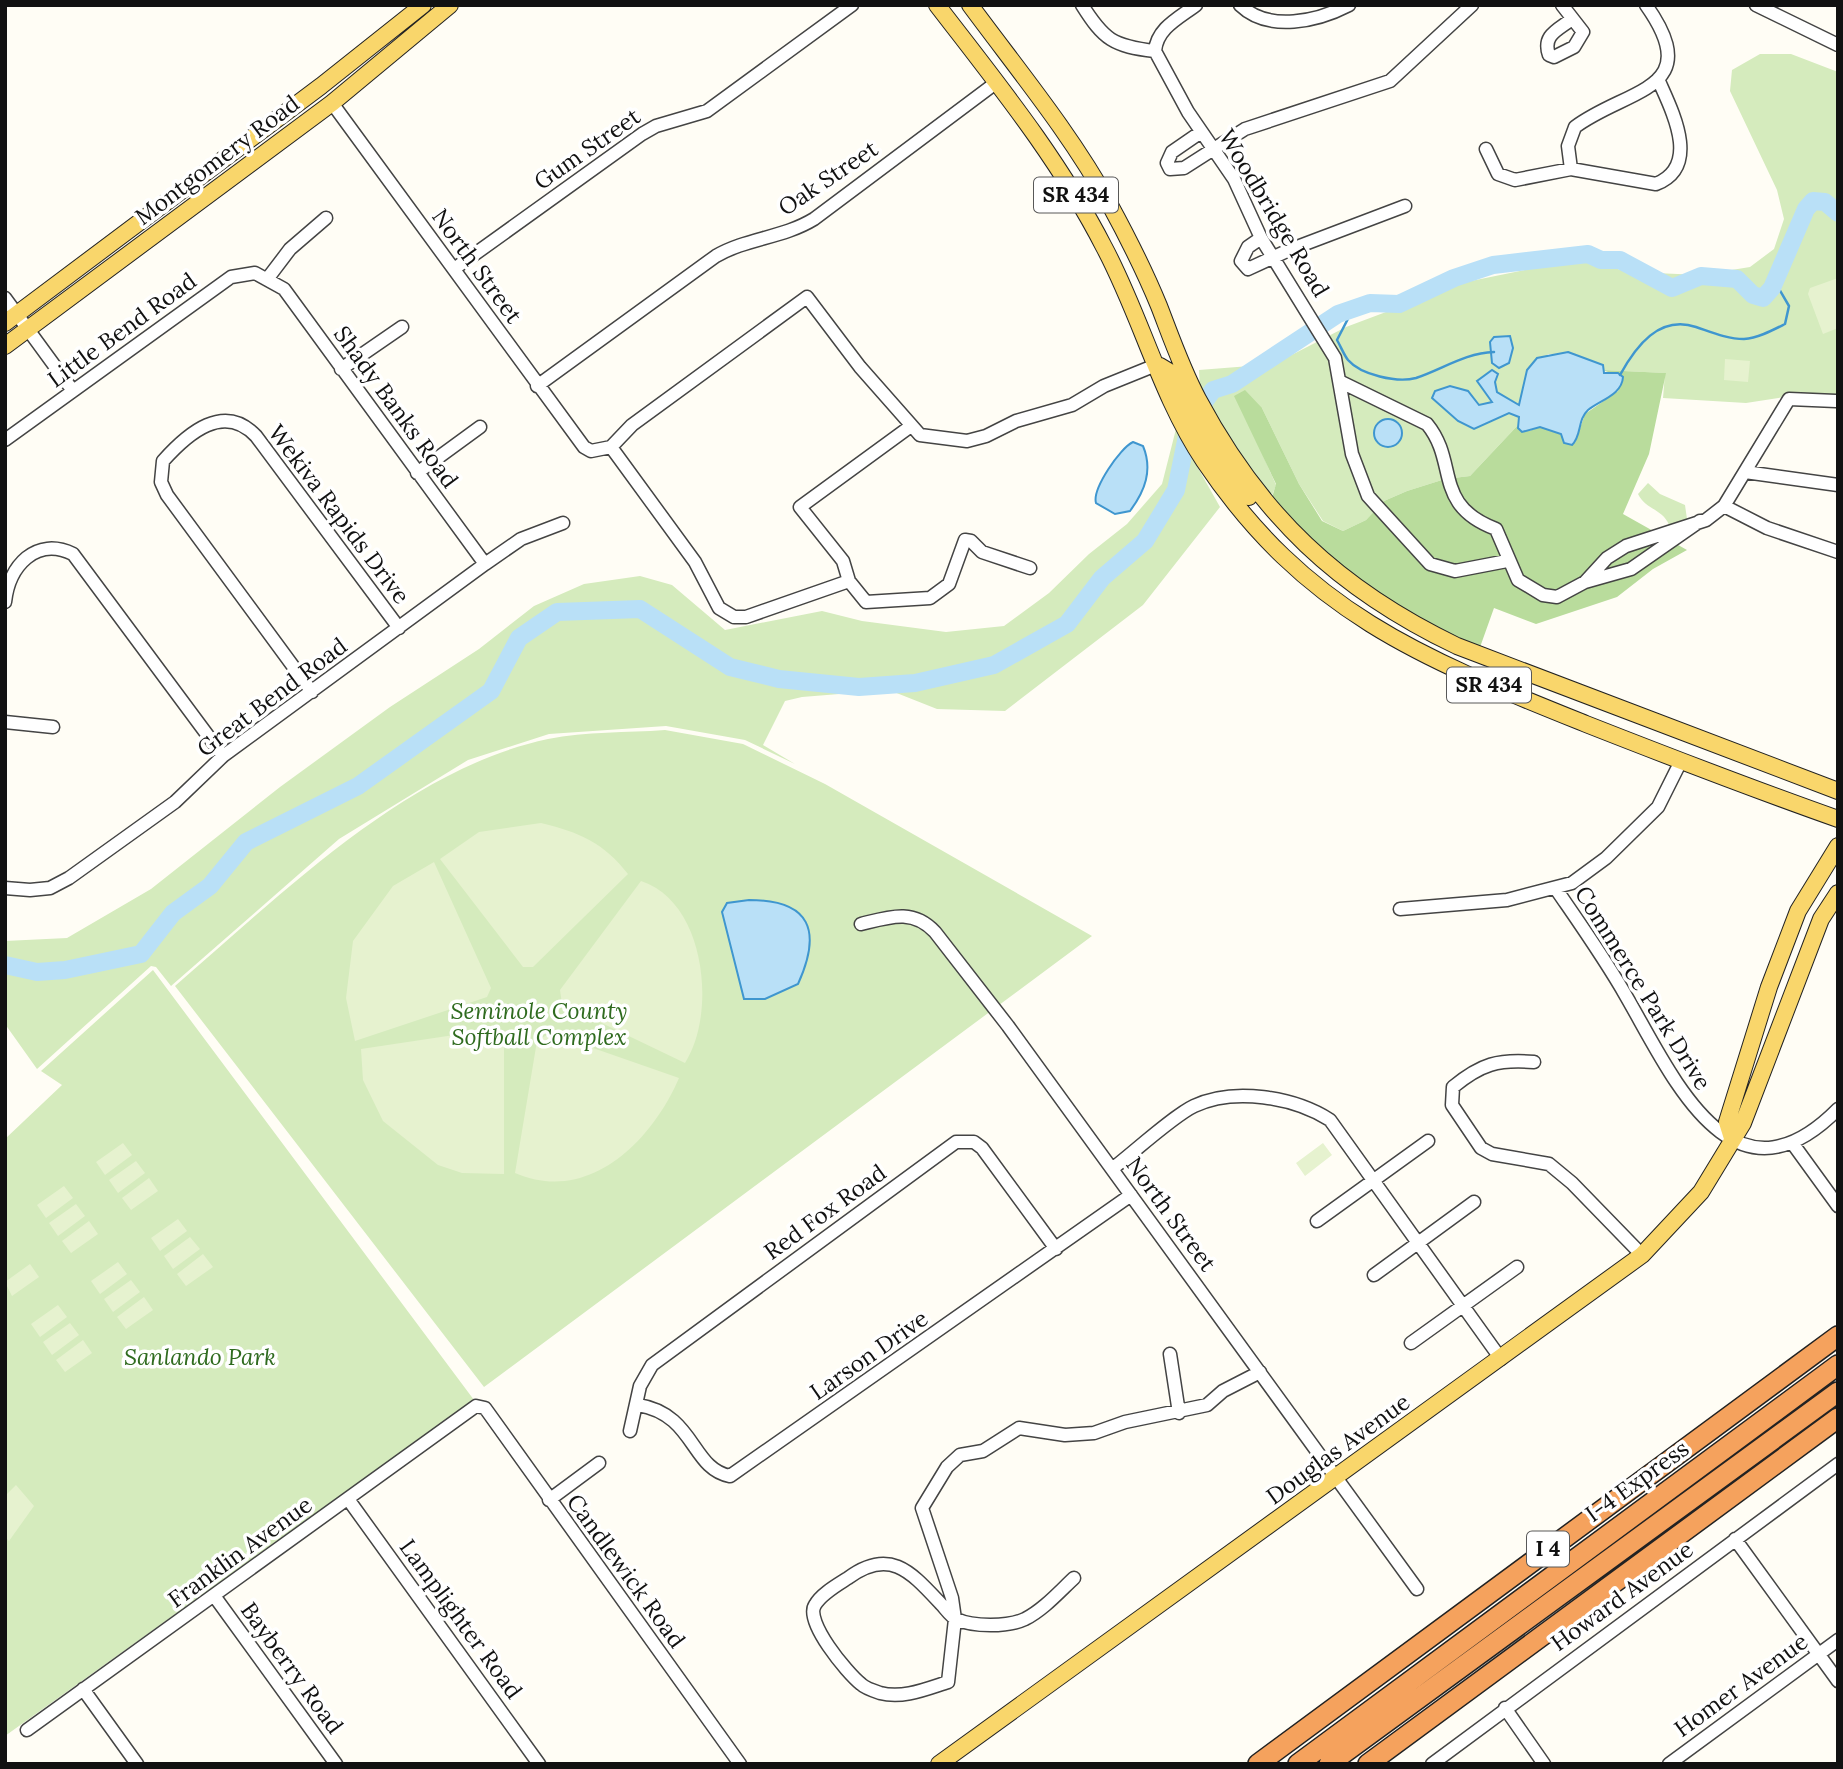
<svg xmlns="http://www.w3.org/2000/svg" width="1843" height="1769" viewBox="0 0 1843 1769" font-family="Lora,serif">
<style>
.green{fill:#d5ebbd}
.forest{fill:#b9dc9c}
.pitch{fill:#e6f2cf}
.water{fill:#b9e0f7;stroke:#3f96cf;stroke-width:2}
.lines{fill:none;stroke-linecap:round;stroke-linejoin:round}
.stream{stroke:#3f96cf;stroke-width:2.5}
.river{stroke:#b9e0f7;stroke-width:18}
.minor-casing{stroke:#444;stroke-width:15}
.major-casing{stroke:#222;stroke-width:18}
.highway-casing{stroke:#222;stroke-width:22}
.minor{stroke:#fff;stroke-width:12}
.major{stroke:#f9d66b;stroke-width:16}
.highway{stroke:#f5a25d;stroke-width:19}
.labels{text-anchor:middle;stroke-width:7;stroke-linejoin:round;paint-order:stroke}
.shield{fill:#fff;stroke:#585858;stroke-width:2}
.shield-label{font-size:21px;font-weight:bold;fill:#111}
.street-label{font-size:23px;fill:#111;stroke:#fff}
.park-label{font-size:23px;font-style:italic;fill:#2f6b1f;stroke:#fff}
</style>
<rect width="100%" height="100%" fill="#fffdf5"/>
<path class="green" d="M1760 54H1791L1838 72V409L1803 394 1746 403 1663 398 1665 373 1602 370 1603 365 1577 356 1548 354 1519 404 1518 425 1470 476 1445 479 1407 491 1384 501 1366 520 1343 531 1323 521 1299 484 1262 408 1258 444 1276 485 1270 501 1200 392 1199 370 1274 364 1346 327 1466 282 1574 260 1632 272 1701 275 1750 267 1774 249 1784 219 1777 190 1730 91 1732 70Z
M1176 429 1220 507 1143 605 1005 711 937 709 889 690 802 697 785 701 763 745 795 764 745 740 666 726 549 734 468 760 339 839 171 986 156 967 151 966 37 1069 5 1024V941L67 938 151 889 280 787 390 707 479 649 534 606 584 584 640 576 672 585 725 630 822 611 862 621 946 632 1004 626 1049 593 1089 554 1127 524 1162 484Z
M1648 483 1660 494 1685 505 1687 519 1669 525C1663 509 1646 510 1638 494Z
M665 730 743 744 825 784 1092 936 484 1387 175 986C282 894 407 769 548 739 586 731 627 733 665 730Z
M153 970 474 1400 5 1736V1139L62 1085 41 1071Z"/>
<path class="forest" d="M1602 370 1666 373 1649 454 1623 514 1687 550 1653 569 1617 597 1536 624 1494 608 1479 650 1386 601 1338 566 1271 501 1276 484 1234 396 1245 390 1262 408 1299 484 1322 521 1343 531 1366 520 1384 501 1407 491 1445 479 1470 476 1518 425 1529 431 1540 427 1561 434 1566 444 1575 443 1585 414 1618 391 1623 377Z"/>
<path class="pitch" d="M1838 278V328L1823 334 1808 294 1810 288Z
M1725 359 1750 361 1748 382 1724 380Z
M541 823C579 832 604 843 628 874L533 967H523L440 859 479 832Z
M434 862 491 988 487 997 355 1041 346 998 353 941 393 886Z
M641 881C706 902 717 1013 685 1063L562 1004 560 990Z
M494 1029 504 1041V1174L462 1173 438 1165 383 1121 363 1080 361 1049Z
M550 1033 679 1078C652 1141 589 1205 515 1173L537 1041Z
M123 1143 132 1155 105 1175 96 1162Z
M1323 1143 1332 1155 1305 1176 1296 1163Z
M136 1161 145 1173 118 1193 109 1180Z
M149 1178 158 1191 131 1210 122 1198Z
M64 1186 73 1198 46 1218 37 1205Z
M76 1204 85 1216 58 1236 49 1223Z
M178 1219 187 1231 160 1251 151 1238Z
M89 1221 98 1234 71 1253 62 1241Z
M190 1237 200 1249 173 1269 164 1256Z
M203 1254 213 1267 186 1286 177 1274Z
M118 1262 127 1274 100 1294 91 1281Z
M30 1264 39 1277 12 1296 5 1282Z
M131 1280 140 1292 113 1312 104 1299Z
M144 1297 153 1310 126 1329 117 1317Z
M58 1305 67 1317 40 1337 31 1324Z
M70 1323 79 1335 52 1355 43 1342Z
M83 1340 92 1353 65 1372 56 1360Z
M16 1485 34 1506 9 1541 5 1537V1496Z"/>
<path class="water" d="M1510 336 1513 348 1509 363 1499 368 1492 363 1490 342 1494 337Z
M1568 352 1603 365 1604 373H1618L1623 377C1622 395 1600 400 1588 410 1577 420 1582 436 1572 445L1564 443 1561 434 1540 427 1522 432 1518 428 1519 417 1509 413 1474 429 1458 421 1432 398 1435 391 1450 386 1468 391 1479 405 1492 402 1477 381 1492 370 1498 374 1495 382 1497 392 1519 405 1527 370 1537 358Z
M1374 433a14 14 0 1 1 28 0a14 14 0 1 1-28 0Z
M1133 442 1143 446C1153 470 1145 491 1130 511L1115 514 1096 503C1092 489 1120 448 1133 442Z
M749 900C811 900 822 931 798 984L765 999H744L722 912 727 903Z"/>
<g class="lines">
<path class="stream" d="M1353 309 1337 340C1341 347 1344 355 1348 360 1361 375 1397 383 1416 378 1443 369 1465 353 1494 352
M1620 375C1636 346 1659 315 1696 327 1711 332 1727 339 1744 339 1758 338 1773 330 1785 324L1789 306 1775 282"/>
<path class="river" d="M5 965 37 972 65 970 141 954 173 913 210 886 246 842 358 786 491 691 519 638 557 612 640 609 730 667 779 679 859 687 915 683 994 665 1067 624 1102 578 1145 541 1176 490 1190 421 1213 390 1232 384 1338 314 1370 303 1399 304 1454 278 1493 265 1588 254 1601 260H1620L1672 288 1701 276 1737 279 1753 295 1763 298 1772 288 1806 209 1813 201 1825 202 1838 213"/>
<defs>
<path id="minor" d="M1082 5C1104 40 1113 46 1155 51
M1196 5C1179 18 1157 28 1155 51L1188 112 1234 179 1261 238 1335 358 1352 454 1368 496 1430 564 1455 571 1507 561
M1240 5C1269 33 1318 21 1349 5
M1562 5 1583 32 1574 47 1554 57 1549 55C1542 35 1558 30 1572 19
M1756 5 1838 45
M332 103 584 447 591 451 611 447 695 562 719 608 734 617H746L849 581
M1201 132 1172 152 1167 163 1170 169 1184 168 1245 129 1390 81 1472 5
M1486 149 1498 174 1515 180 1571 169 1656 184C1702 166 1671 109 1658 79
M1571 169 1568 146 1575 127C1627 88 1707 91 1646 5
M1261 238 1248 247 1241 261 1248 269 1289 250 1405 206
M454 269 642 134 656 126 707 111 852 5
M268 278 290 249 326 218
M5 298 73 391
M341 369 402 327
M1341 382 1427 424C1459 463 1432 505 1496 529L1518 580 1543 595 1557 597 1585 582 1631 569 1700 521
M537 386 716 256C747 238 783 238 814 219L997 82
M911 426 800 507 843 561 849 581 866 602 930 598 949 584 965 540 971 541 982 552 1030 568
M5 440 231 277 255 273 284 289 485 564
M611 447 632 425 807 297 860 367 920 435 967 441 986 436 1016 421 1072 405 1104 386 1156 365
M1745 472 1838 485
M417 473 480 427
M1724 506 1767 528 1838 552
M1585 582 1607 558 1626 546 1706 520 1724 506 1789 399 1836 401
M5 602C9 566 36 536 73 554L223 756
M312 692 167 495 161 482 163 461C188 433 224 402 256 436L399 628
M5 722 53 727
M5 888 30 890 50 888 69 878 175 802 223 756 485 564 521 539 563 523
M1556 889C1580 924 1605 959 1626 996 1673 1077 1732 1216 1838 1109
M1400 909 1507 900 1572 883 1606 858 1658 807 1681 761
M861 924C889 917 913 908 935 932L1008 1026 1417 1589
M1534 1062C1498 1059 1481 1064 1453 1087L1452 1105 1481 1148 1492 1154 1549 1164 1572 1183 1642 1255
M1793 1144 1838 1206
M1112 1169C1133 1153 1173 1116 1194 1106 1234 1087 1294 1097 1330 1120L1501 1359
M1317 1221 1428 1141
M1374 1275 1474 1202
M1411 1343 1517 1267
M1170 1354 1179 1413
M638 1405C695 1414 691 1469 730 1476L1131 1195
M630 1431 640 1386 652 1365 956 1142H974L982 1148 1056 1249
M348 1499 539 1764
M549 1500 599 1463
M1735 1539 1838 1681
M1074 1578C1059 1592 1043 1610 1025 1619 1008 1627 973 1627 956 1619 951 1617 945 1608 941 1604 911 1572 890 1547 848 1578 837 1585 821 1594 815 1605 804 1621 847 1673 861 1684 865 1688 874 1691 880 1693 903 1699 926 1689 948 1682L955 1619 952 1598 922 1508 947 1467 960 1455 983 1451 1019 1428 1065 1435 1094 1433 1125 1422 1207 1405 1223 1391 1260 1372
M215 1597 336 1764
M83 1689 137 1764
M1505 1708 1544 1764
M27 1730 476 1406 485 1408 740 1764
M1432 1764 1838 1464
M1669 1764 1838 1640"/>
<path id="major" d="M937 5C997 83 1059 159 1104 247 1141 316 1160 395 1204 461 1306 613 1424 659 1586 724 1670 757 1753 789 1838 819
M970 5C1018 70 1071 134 1110 205 1128 238 1145 272 1159 306 1171 337 1182 369 1198 399 1260 515 1338 589 1457 646L1838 791
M5 323 321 86 423 5
M5 346 332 103 450 5
M1160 366 1170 372 1212 445 1249 497
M1732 1138 1727 1122 1769 987 1798 911 1838 846
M939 1764 1642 1255 1701 1192 1743 1123 1821 919 1838 893"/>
<path id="highway" d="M1258 1764 1838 1336
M1298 1764 1838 1365
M1329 1764 1838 1392
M1368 1764 1838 1418"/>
</defs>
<use href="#minor" class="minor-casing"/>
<use href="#major" class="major-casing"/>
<use href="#highway" class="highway-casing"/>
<use href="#minor" class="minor"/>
<use href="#major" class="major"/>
<use href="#highway" class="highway"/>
</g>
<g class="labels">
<g class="shield">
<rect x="1034" y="177.5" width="84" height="35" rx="5"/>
<rect x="1447" y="667.5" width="84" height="35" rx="5"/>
<rect x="1527" y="1531.5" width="42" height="35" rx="5"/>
</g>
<g class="shield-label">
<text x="1076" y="202">SR 434</text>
<text x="1489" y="692">SR 434</text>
<text x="1548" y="1556">I 4</text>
</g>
<g class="street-label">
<text transform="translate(587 149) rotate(-35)" y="8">Gum Street</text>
<text transform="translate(217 160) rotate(-37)" y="8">Montgomery Road</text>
<text transform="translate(828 178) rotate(-34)" y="8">Oak Street</text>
<text transform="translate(1274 213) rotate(59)" y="8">Woodbridge Road</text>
<text transform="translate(477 266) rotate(54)" y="8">North Street</text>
<text transform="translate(122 330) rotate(-36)" y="8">Little Bend Road</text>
<text transform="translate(396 407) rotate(54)" y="8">Shady Banks Road</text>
<text transform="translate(339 514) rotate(53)" y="8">Wekiva Rapids Drive</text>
<text transform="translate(272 697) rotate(-37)" y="8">Great Bend Road</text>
<text transform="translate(1643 988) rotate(58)" y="8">Commerce Park Drive</text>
<text transform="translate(825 1212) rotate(-36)" y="8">Red Fox Road</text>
<text transform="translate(1171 1214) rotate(54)" y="8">North Street</text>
<text transform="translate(869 1355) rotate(-35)" y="8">Larson Drive</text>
<text transform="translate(1338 1449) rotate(-36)" y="8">Douglas Avenue</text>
<text transform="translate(1637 1481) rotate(-36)" y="8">I-4 Express</text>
<text transform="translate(240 1552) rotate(-36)" y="8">Franklin Avenue</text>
<text transform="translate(626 1571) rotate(54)" y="8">Candlewick Road</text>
<text transform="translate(1622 1596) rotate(-36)" y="8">Howard Avenue</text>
<text transform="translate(461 1619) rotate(54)" y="8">Lamplighter Road</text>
<text transform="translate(292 1668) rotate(54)" y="8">Bayberry Road</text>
<text transform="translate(1741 1685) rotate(-36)" y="8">Homer Avenue</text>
</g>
<g class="park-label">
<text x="539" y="1019">Seminole County<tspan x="539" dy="26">Softball Complex</tspan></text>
<text x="200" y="1365">Sanlando Park</text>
</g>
</g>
<rect width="1843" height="1769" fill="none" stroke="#111111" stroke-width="14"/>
</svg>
